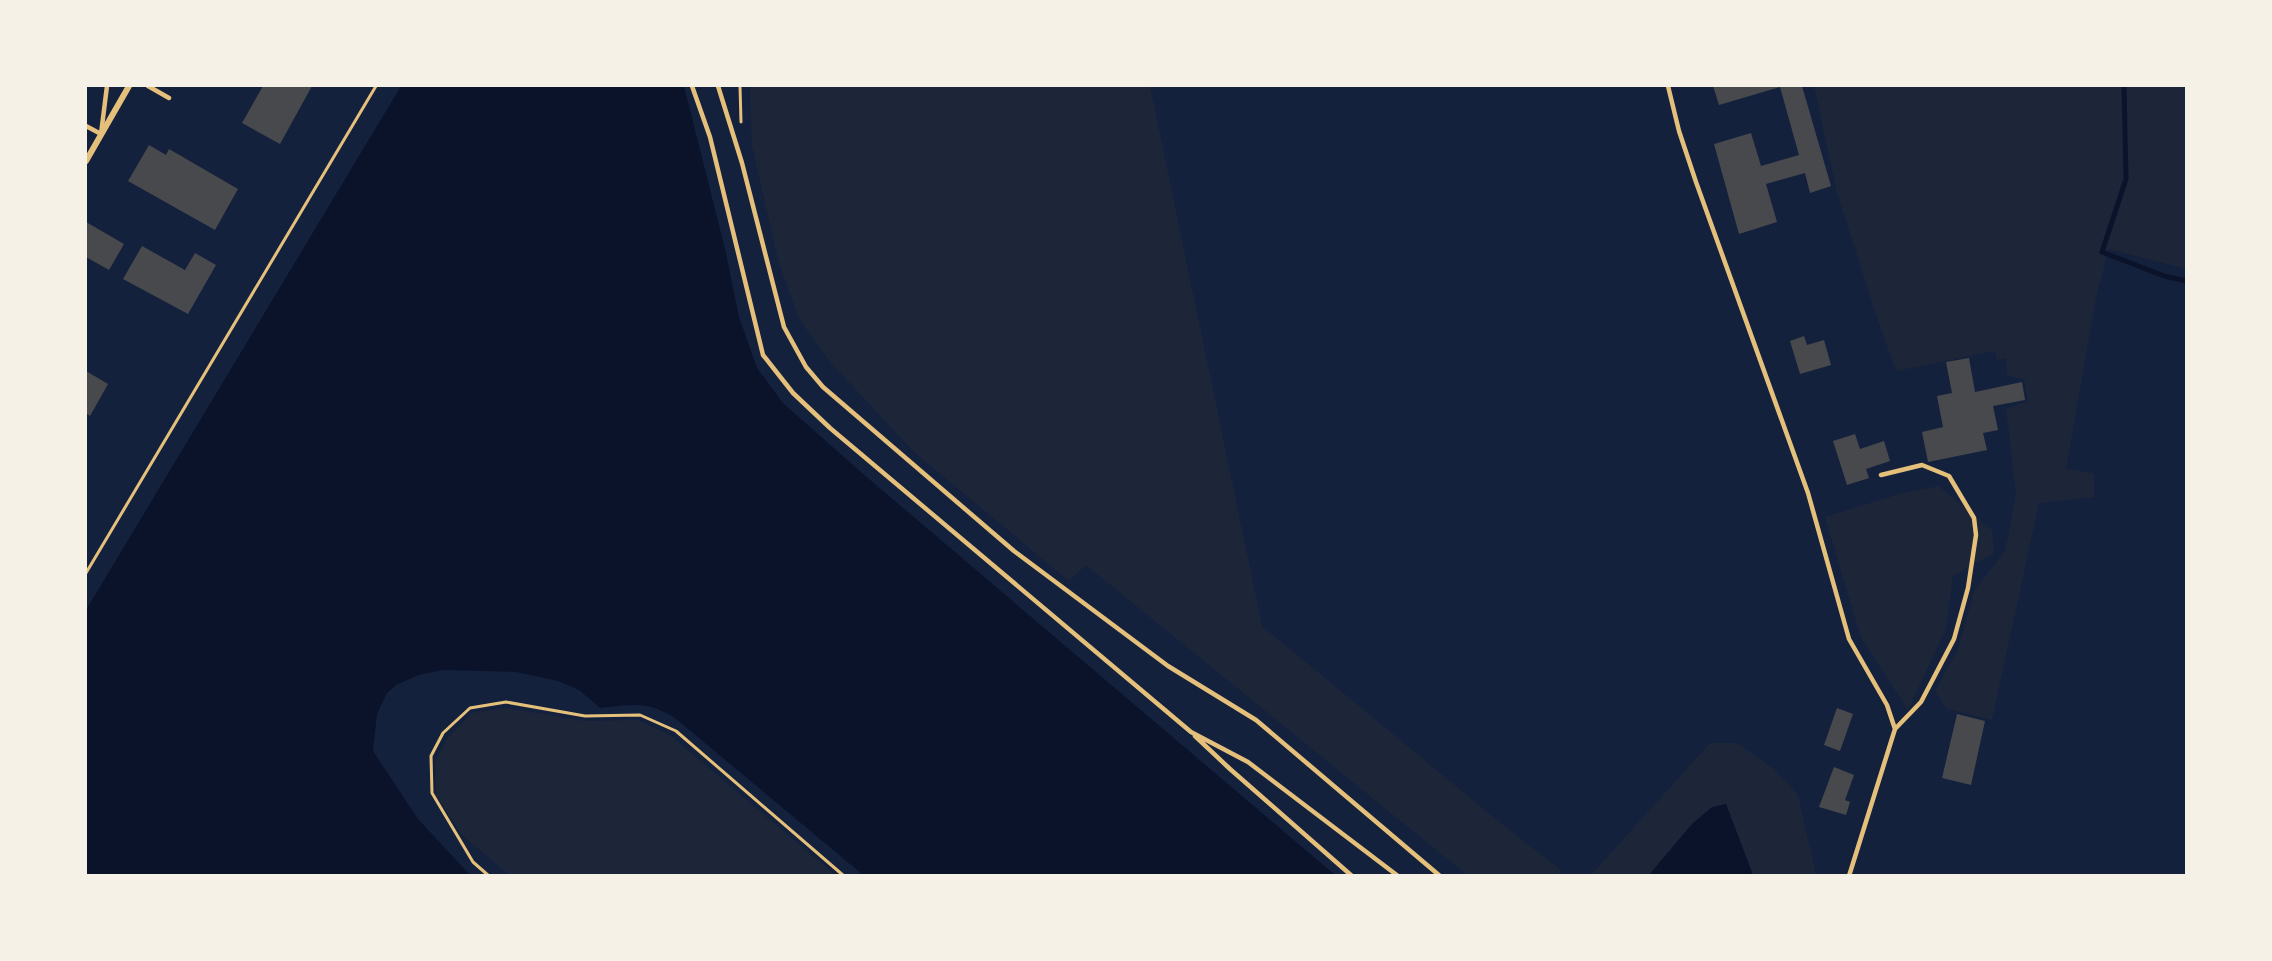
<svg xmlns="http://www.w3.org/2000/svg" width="2272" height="961" viewBox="0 0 2272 961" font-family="'Fira Sans',sans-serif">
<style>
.green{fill:#1d2539}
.water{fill:#0b132b}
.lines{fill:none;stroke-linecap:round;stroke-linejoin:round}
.stream{stroke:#0b132b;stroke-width:5}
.building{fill:#48494c}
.path{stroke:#e5c07b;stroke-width:3}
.service{stroke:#e5c07b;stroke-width:4.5}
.minor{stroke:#e5c07b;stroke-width:6}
</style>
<rect width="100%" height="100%" fill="#14213d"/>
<path class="green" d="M750 86H1150L1262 626 1497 820 1562 871 1559 875H1467L1086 565 1069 581 914 452 832 364 799 319 778 260 752 146Z
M1814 86H2186V269L2109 249 2096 298 2066 469 2094 473V497L2039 503 1992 720 1947 709 1935 691 1958 649 1974 591 2005 551 2016 494 2006 409 2028 401 2024 379 2007 376 2006 358 1997 360 1995 351 1896 371 1876 315 1837 192Z
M1939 486 1992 530 1994 553 1953 576 1946 629 1908 710 1861 638 1825 517 1899 494Z
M506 708 584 721 638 720 671 736 835 875H509L462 835 436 795V760L447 739 471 713Z
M1710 743H1737L1774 769 1798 795 1816 875H1753L1726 804 1692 824 1649 875 1590 876Z"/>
<path class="water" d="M401 86H684L726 253 739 317 757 368 783 403 862 473 1335 875H863L675 718C646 700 633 705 600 708L579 690 558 681 516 672 443 670 419 675 396 685 387 693 377 714 373 751 418 819 470 875H86V610Z
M1726 804 1753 875H1649L1692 824 1712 807Z"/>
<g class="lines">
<path class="stream" d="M2124 86 2126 179 2102 252 2164 276 2186 281"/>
</g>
<path class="building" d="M263 86H312L280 144 242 123Z
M1713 86H1802L1831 186 1810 193 1805 173 1766 184 1777 222 1739 234 1714 144 1751 133 1761 166 1799 155 1780 87 1719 105Z
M149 145 166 155 169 149 238 189 215 230 128 181Z
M86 222 124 244 109 270 86 257Z
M142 246 185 270 195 253 216 265 188 314 123 279Z
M1804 336 1807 345 1824 340 1831 365 1800 374 1790 341Z
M1969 358 1975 392 2022 382 2025 400 1993 406 1998 430 1983 433 1987 450 1928 462 1922 432 1943 427 1937 396 1952 393 1946 362Z
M86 371 108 384 90 416 86 413Z
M1855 434 1860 449 1884 441 1890 461 1866 469 1869 478 1847 485 1833 441Z
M1837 708 1853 714 1840 751 1824 745Z
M1957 714 1985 721 1971 785 1942 778Z
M1834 767 1854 775 1845 800 1850 802 1846 815 1819 807Z"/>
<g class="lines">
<path class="path" d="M740 86 741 122
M86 573 376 86
M489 876 473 862 432 793 431 756 443 733 470 708 506 702 585 716 640 715 676 731 844 876"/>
<path class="service" d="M148 86 169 98
M692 86 710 137 763 355 793 393 830 428 1191 732 1248 762 1398 876
M718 86 742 163 784 327 806 367 823 387 1014 551 1168 666 1256 720 1440 876
M1668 86 1679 131 1696 182 1808 493 1849 639 1887 705 1895 729 1849 876
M86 126 101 134 107 86
M1881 475 1922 465 1949 476 1974 518 1976 535 1968 588 1954 639 1921 702 1895 729
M1195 736 1230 769 1352 876"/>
<path class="minor" d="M86 161 129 86"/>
</g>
<rect width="2272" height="961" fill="none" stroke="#f6f1e7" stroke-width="174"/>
</svg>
